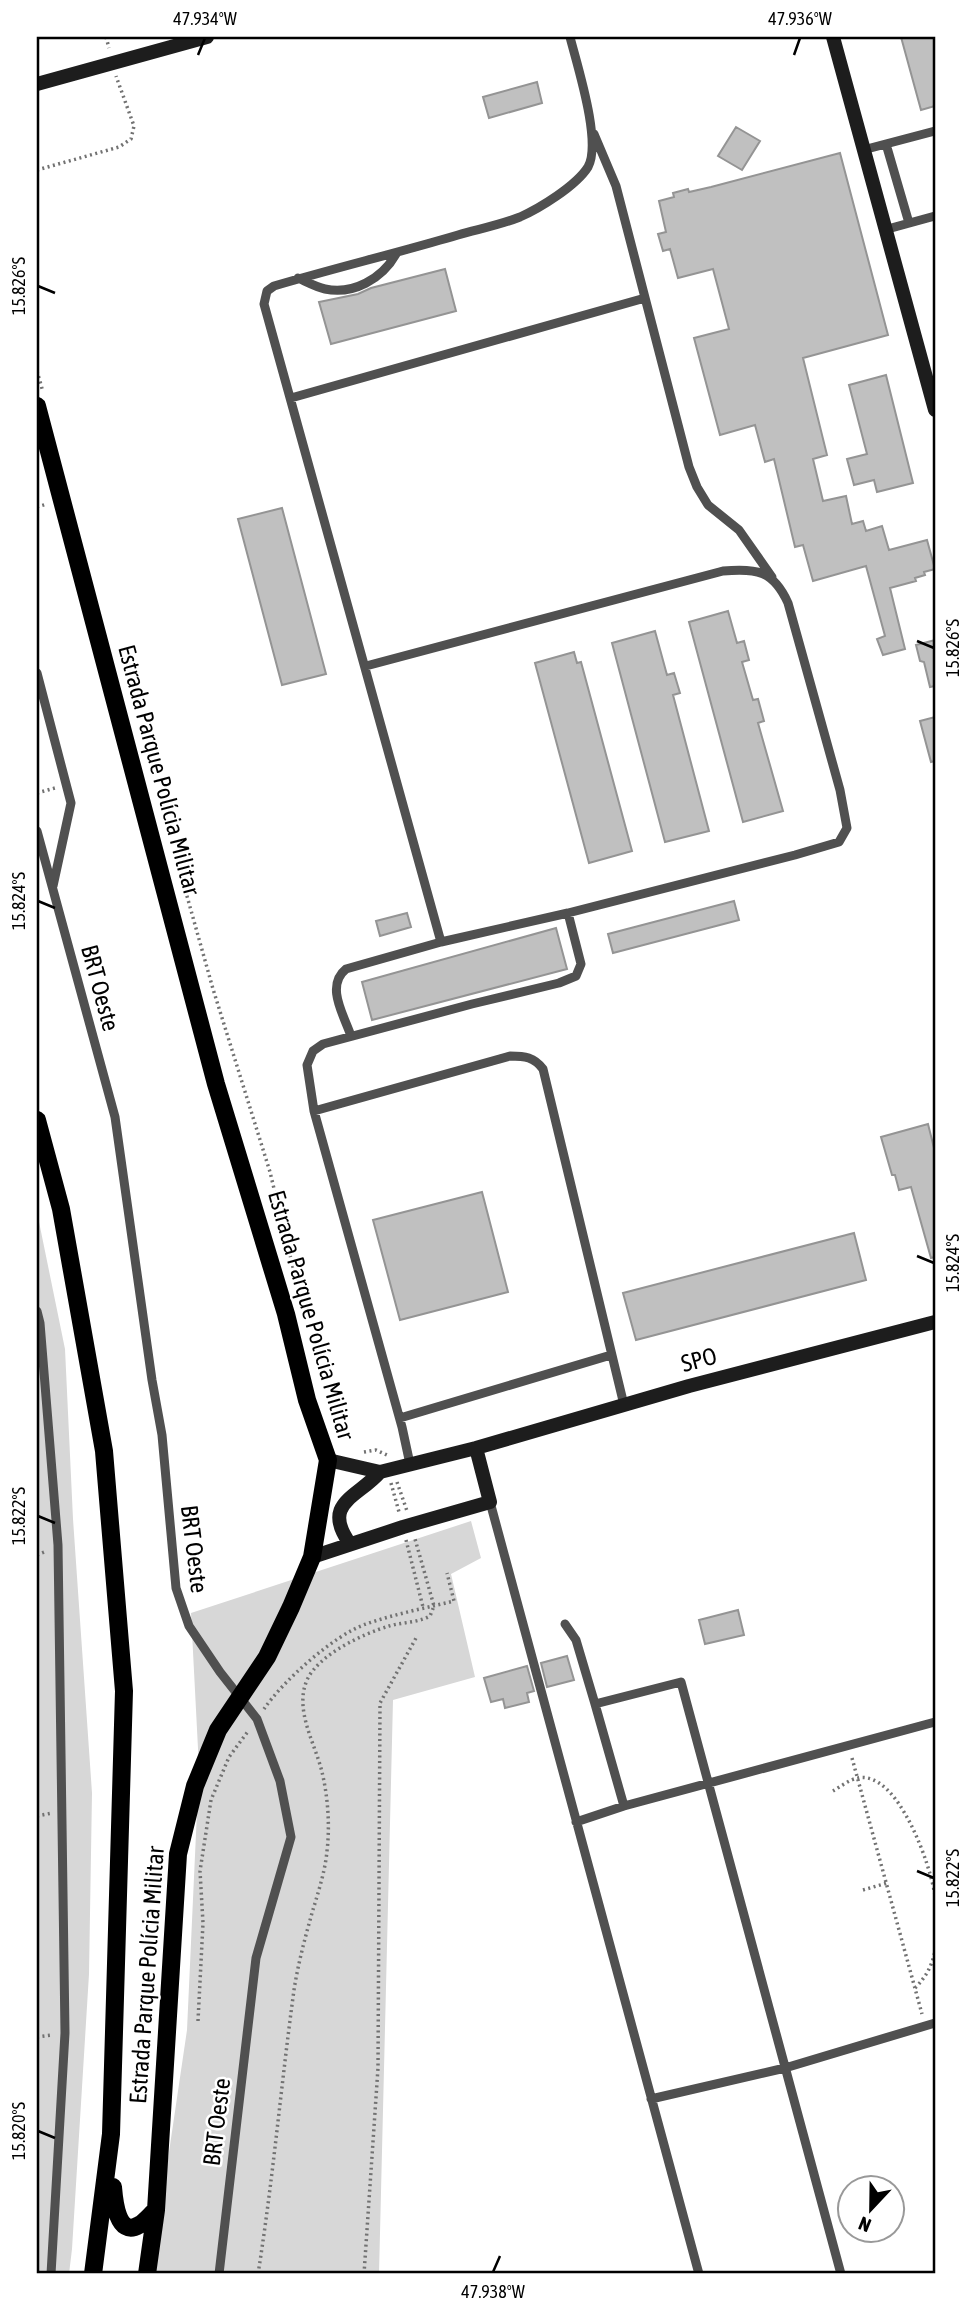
<svg xmlns="http://www.w3.org/2000/svg" width="972" height="2311" viewBox="0 0 972 2311" font-family="'Asap Condensed',sans-serif">
<style>
.green{fill:#d7d7d7}
.building{fill:#c0c0c0;stroke:#949494;stroke-width:2}
.lines{fill:none;stroke-linecap:round;stroke-linejoin:round}
.path{stroke:#727272;stroke-width:3.5;stroke-dasharray:2 3.5;stroke-linecap:butt}
.lane{stroke:#505050;stroke-width:9}
.secondary{stroke:#1d1d1d;stroke-width:14}
.primary{stroke:#000;stroke-width:18}
.ticks{fill:none;stroke:#000;stroke-width:2.5}
.labels{text-anchor:middle;stroke-width:5;stroke-linejoin:round;paint-order:stroke}
.street-label{font-size:24px;fill:#000;stroke:#fff}
.neatline{fill:none;stroke:#000;stroke-width:2.5}
.ticks-label{font-size:18px;text-anchor:middle;fill:#000}
</style>
<rect width="100%" height="100%" fill="#fff"/>
<path class="green" d="M37 1212 65 1349 73 1519 92 1793 89 1974 72 2249 69 2274H37Z
M471 1521 481 1558 451 1574 475 1677 393 1700 379 2274H151L187 2030 199 1768 191 1613Z"/>
<path class="building" d="M901 37H935V106L921 110Z
M537 82 542 103 489 118 483 97Z
M736 127 760 141 742 170 718 156Z
M840 153 888 335 803 358 827 455 813 459 823 501 846 496 852 524 863 521 866 531 882 526 889 550 927 540 935 569 924 572 925 575 915 578 916 581 890 588 905 649 883 655 877 639 885 636 866 566 813 581 803 545 795 547 774 459 765 462 755 425 720 435 694 338 729 329 713 269 678 278 670 249 663 251 658 234 666 232 659 201 674 197 673 193 688 189 689 192 711 187Z
M445 269 456 311 331 344 319 302 358 294 371 288Z
M886 375 913 483 877 492 874 480 854 485 847 459 867 454 849 385Z
M282 508 326 674 282 685 238 519Z
M728 611 737 643 744 641 749 660 742 662 753 700 758 699 764 721 758 723 783 811 743 822 689 622Z
M655 631 667 675 674 673 680 693 673 695 709 831 665 842 612 643Z
M935 640V686L930 687 924 662 920 661 916 645Z
M574 652 577 663 581 662 632 851 589 863 535 663Z
M935 717V761L931 762 920 721Z
M734 901 739 920 613 953 608 934Z
M407 913 411 927 380 936 376 921Z
M556 928 567 969 372 1020 362 982Z
M928 1124 935 1152V1257L931 1258 911 1187 899 1190 895 1175H892L881 1137Z
M482 1192 508 1292 400 1320 373 1220Z
M854 1233 866 1280 636 1340 623 1293Z
M738 1610 744 1635 705 1644 699 1620Z
M567 1656 574 1680 547 1687 541 1663Z
M527 1666 534 1691 527 1693 529 1702 505 1708 503 1699 491 1702 484 1678Z"/>
<g class="lines">
<path class="path" d="M106 37 109 48
M37 170 119 147 131 139 134 126 116 76
M37 371 43 392
M37 507 47 504
M37 793 55 788
M178 864 213 989 270 1172 298 1288
M364 1452 376 1450 387 1455
M397 1482 407 1511
M391 1483 399 1512
M406 1540 423 1607
M37 1555 47 1551
M264 1709C283 1681 334 1635 366 1624 395 1614 425 1608 454 1601L447 1573
M852 1758 922 2014
M833 1791C840 1787 850 1779 858 1778 898 1770 931 1866 935 1896
M37 1816 52 1813
M863 1890 887 1883
M915 1988C926 1977 932 1966 935 1951
M198 2021 203 1923 200 1871 211 1800 229 1757 249 1730
M37 2037 52 2035
M258 2274C273 2180 281 2085 294 1990 298 1964 305 1938 312 1913 318 1893 325 1872 327 1851 330 1826 328 1797 322 1772 315 1743 294 1710 307 1680 319 1654 363 1634 389 1626 403 1622 417 1623 430 1616L434 1606 415 1539
M364 2274 378 2068 380 1703 416 1638"/>
<path class="lane" d="M594 134 616 186 689 467 697 487 708 505 739 530 772 577
M886 144 909 223
M863 150 935 131
M884 230 935 216
M298 278C307 282 316 287 325 289 353 295 382 279 396 254
M291 398 645 298
M37 673 71 803 53 886
M37 831 115 1117 152 1380 162 1435 176 1588 189 1626 220 1672 257 1719 280 1781 291 1837 256 1958 219 2274
M441 942 264 304 267 291 274 286C335 268 397 253 458 235 479 229 500 225 520 217 540 208 576 186 588 167 602 142 577 65 570 37
M351 1036C344 1015 325 986 346 969L441 942 568 913 795 855 839 842 847 828 840 790 788 603C773 570 756 568 723 571L366 666
M314 1111 510 1056C525 1056 534 1057 543 1069L624 1405
M37 1311 40 1323 58 1545 65 2033 51 2274
M400 1418 611 1355
M410 1464 402 1427 314 1111 307 1065 313 1051 323 1044 472 1004 559 983 576 976 581 964 568 913
M490 1502 699 2274
M565 1624 576 1640 595 1704
M624 1806 595 1704 681 1682 841 2274
M576 1822 624 1806 935 1722
M651 2099 785 2068 935 2023"/>
<path class="secondary" d="M833 37 935 410
M37 84 207 37
M328 1460 380 1472 476 1448 689 1386 935 1322
M350 1544C321 1503 357 1498 380 1472
M312 1557 403 1527 490 1502 476 1448"/>
<path class="primary" d="M37 406 216 1084 286 1314 307 1400 328 1460 312 1557 291 1607 267 1657 218 1730 195 1786 178 1854 156 2210 147 2274
M37 1120 61 1209 104 1451 124 1691 111 2134 93 2274
M113 2187C114 2199 117 2238 139 2225 145 2222 151 2214 156 2210"/>
</g>
<path class="ticks" d="M198 55 205 38M794 55 800 38M38 286 55 293M917 641 934 648M38 901 55 908M917 1256 934 1263M38 1516 55 1523M917 1871 934 1878M38 2131 55 2138M493 2272 500 2256"/>
<g class="labels">
<g class="street-label">
<text transform="translate(159 770) rotate(75)" y="8">Estrada Parque Polícia Militar</text>
<text transform="translate(100 988) rotate(75)" y="8">BRT Oeste</text>
<text transform="translate(311 1315) rotate(74)" y="8">Estrada Parque Polícia Militar</text>
<text transform="translate(699 1360) rotate(-15)" y="8">SPO</text>
<text transform="translate(194 1549) rotate(83)" y="8">BRT Oeste</text>
<text transform="translate(147 1975) rotate(-86)" y="8">Estrada Parque Polícia Militar</text>
<text transform="translate(217 2122) rotate(-83)" y="8">BRT Oeste</text>
</g>
</g>
<rect width="972" height="2311" fill="none" stroke="#ffffff" stroke-width="77"/>
<g transform="translate(871 2209) rotate(202)"><circle r="33" fill="#ffffff" stroke="#999999" stroke-width="2"/>
<path d="M0-5L12 26L0 18L-12 26Z" fill="#000000"/>
<text y="-10" font-size="19" font-weight="bold" text-anchor="middle" fill="#000000">N</text>
</g>
<rect x="38" y="38" width="896" height="2234" class="neatline"/>
<g class="ticks-label">
<text x="205" y="25">47.934°W</text>
<text x="800" y="25">47.936°W</text>
<text transform="translate(19 286) rotate(-90)" y="6">15.826°S</text>
<text transform="translate(953 648) rotate(-90)" y="6">15.826°S</text>
<text transform="translate(19 901) rotate(-90)" y="6">15.824°S</text>
<text transform="translate(953 1263) rotate(-90)" y="6">15.824°S</text>
<text transform="translate(19 1516) rotate(-90)" y="6">15.822°S</text>
<text transform="translate(953 1878) rotate(-90)" y="6">15.822°S</text>
<text transform="translate(19 2131) rotate(-90)" y="6">15.820°S</text>
<text x="493" y="2298">47.938°W</text>
</g>
</svg>
